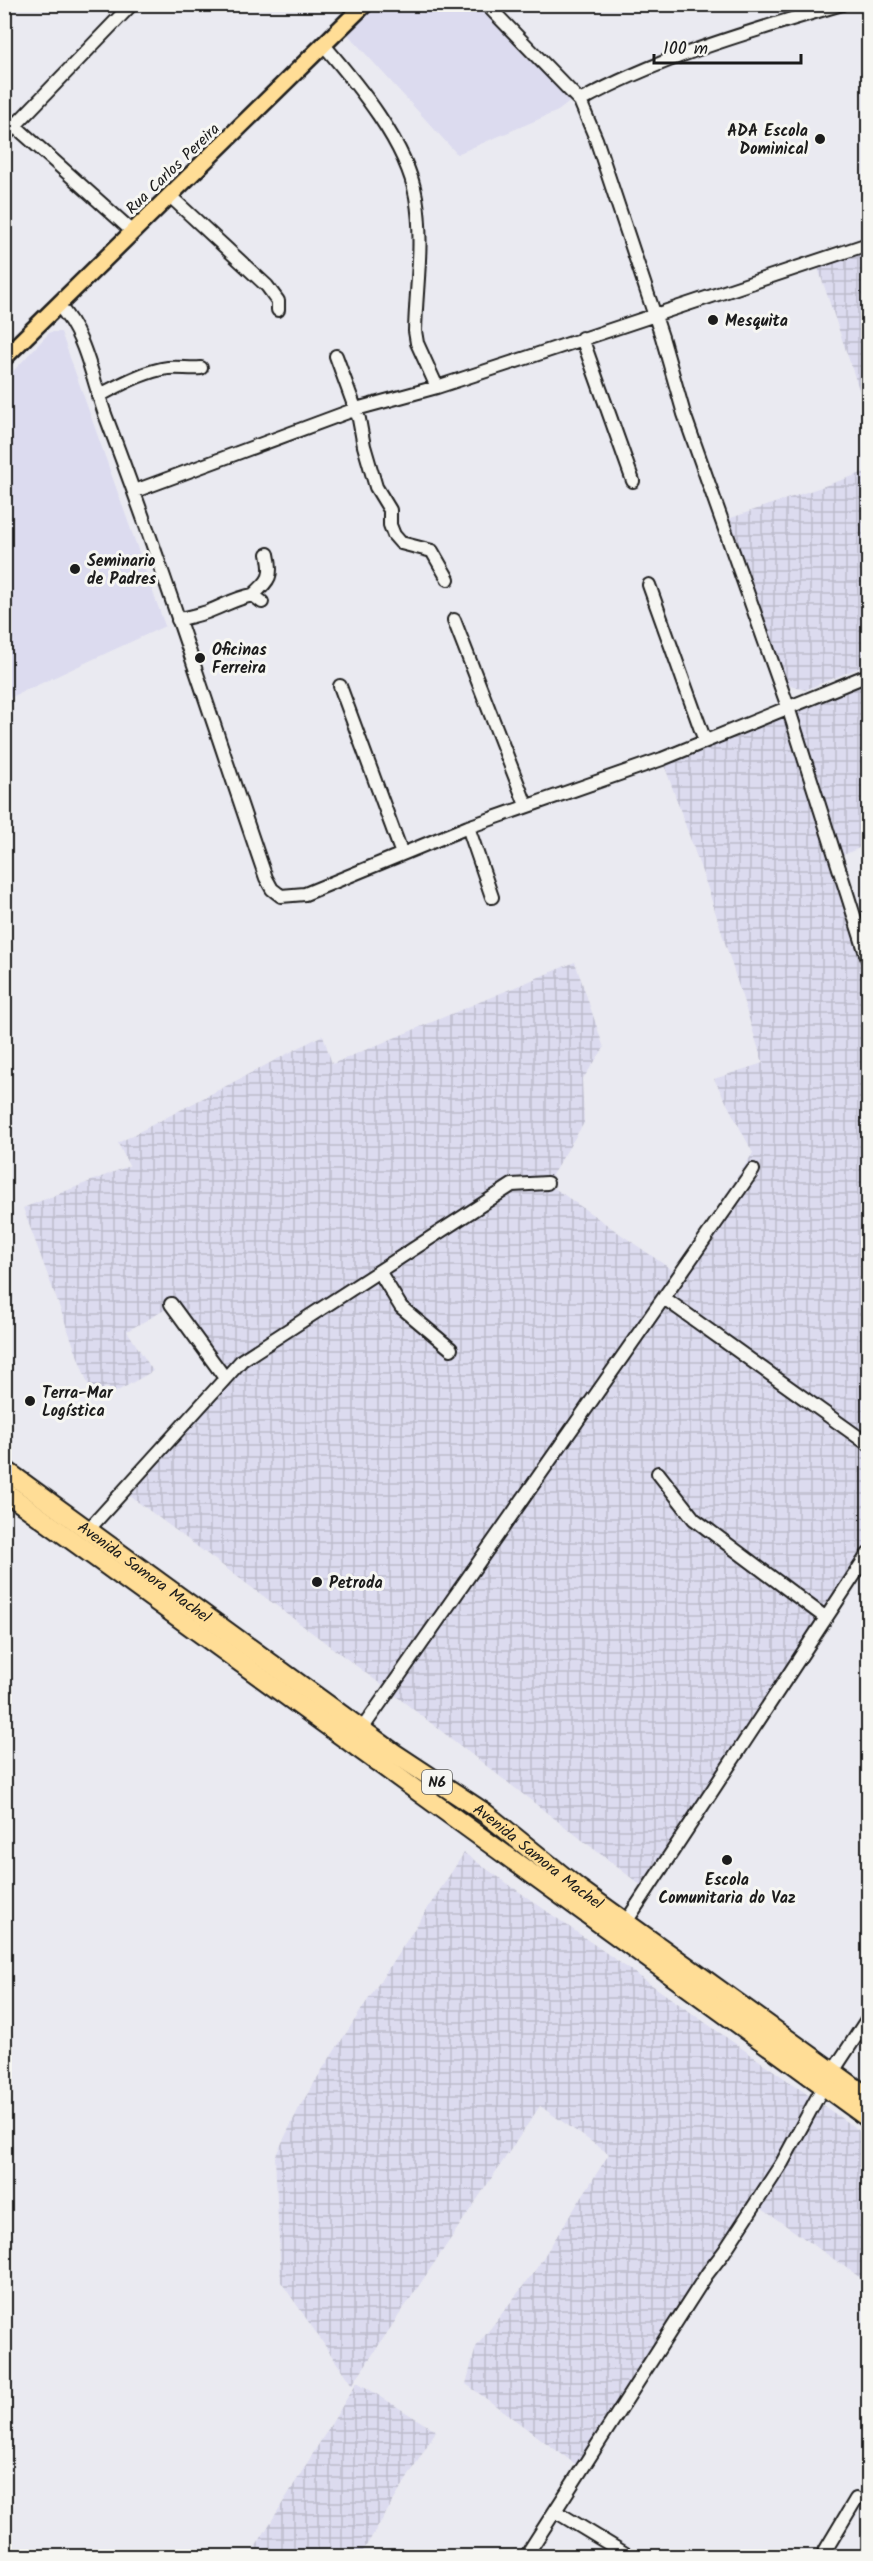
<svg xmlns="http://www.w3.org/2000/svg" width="873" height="2561" viewBox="0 0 873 2561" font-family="Kalam,sans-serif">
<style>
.built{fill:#dcdbef}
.industrial{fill:url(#industrial-grid)}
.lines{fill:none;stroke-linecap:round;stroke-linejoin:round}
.minor-casing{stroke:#1c1c1c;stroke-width:16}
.major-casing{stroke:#1c1c1c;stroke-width:20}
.highway-casing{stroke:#1c1c1c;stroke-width:22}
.minor{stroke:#f6f6f2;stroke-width:12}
.major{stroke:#ffdd96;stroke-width:15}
.highway{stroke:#ffdd96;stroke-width:18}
.poi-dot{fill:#1c1c1c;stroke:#f6f6f2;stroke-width:2}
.labels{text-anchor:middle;stroke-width:6;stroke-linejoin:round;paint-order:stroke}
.shield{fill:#f6f6f2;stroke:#5d5d5c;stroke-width:1.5}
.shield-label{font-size:15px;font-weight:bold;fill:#1c1c1c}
.poi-label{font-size:16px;font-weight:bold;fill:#1c1c1c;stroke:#f6f6f2;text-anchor:start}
.street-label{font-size:16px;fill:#1c1c1c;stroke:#f6f6f2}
</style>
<defs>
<pattern id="industrial-grid" width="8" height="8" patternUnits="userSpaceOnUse" patternTransform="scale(1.5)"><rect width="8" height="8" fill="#dcdbef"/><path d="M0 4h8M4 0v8" fill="none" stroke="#bcbbcc"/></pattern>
</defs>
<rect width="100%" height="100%" fill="#eaeaf1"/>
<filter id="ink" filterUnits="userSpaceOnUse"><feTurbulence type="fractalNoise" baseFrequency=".0167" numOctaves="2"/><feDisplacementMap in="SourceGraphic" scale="12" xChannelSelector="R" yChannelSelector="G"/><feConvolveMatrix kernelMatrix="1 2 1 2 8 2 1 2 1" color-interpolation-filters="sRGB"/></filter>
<g filter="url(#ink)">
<path class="built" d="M369 5H479L572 100 558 111 457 154 343 29Z
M50 332H61L165 626 5 700V380Z"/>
<path class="industrial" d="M868 239V416L814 256Z
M868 471V664L805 690 787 685 728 519Z
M868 681V844L839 857 868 939V1572L857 1565 643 1887 383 1686 130 1496 229 1380 177 1303 127 1331 153 1371 114 1393 106 1387 93 1398 23 1208 129 1166 118 1143 323 1035 332 1064 575 962 604 1048 582 1080 584 1123 547 1183 675 1272 753 1153 714 1079 763 1063 708 889 664 764Z
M464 1853 868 2137V2283L752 2202 582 2469 466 2384 476 2347 534 2272 609 2154 540 2106 352 2385 281 2282 275 2157 300 2106 324 2067Z
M357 2382 436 2431 360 2556H250Z"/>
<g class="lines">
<defs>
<path id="minor" d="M486 4 580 101 596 139 662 337 684 414 788 707 868 960
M323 44C358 85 407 144 416 197 424 242 416 286 415 331L417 343 437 387
M580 101C662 56 752 31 842 4
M4 116 132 231
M4 137 132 4
M170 196 267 286 278 301V310
M58 305C86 334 92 379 106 417 164 569 213 724 266 878L272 889 281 896 305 894 468 827 662 759 868 675
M582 338 633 481
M336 356 359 419 364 446 376 487 390 510V525L394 535 401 543 432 551 448 579
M98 396C120 385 144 371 168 368 179 367 191 369 201 368
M135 491 356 409 437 387 526 358 868 244
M649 585 705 741
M253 595C270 580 273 576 268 554
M178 620C188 617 198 615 207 612 223 606 236 598 253 595L262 602
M454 620 526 805
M340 686 402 854
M468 827 492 897
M379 1271 401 1307 451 1349
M664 1298 868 1444
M171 1304 225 1378
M658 1473 694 1519 826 1618
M88 1530 242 1360 512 1185 547 1183
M362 1729 753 1170
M626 1922 868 1554
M555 2511 629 2556
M526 2556 707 2274 724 2252 782 2163 824 2085 868 2018
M822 2556 856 2499"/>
<path id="major" d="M4 358 365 4"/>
<g id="highway">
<path id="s1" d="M4 1469 394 1753 485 1813 578 1888 868 2097"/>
<path d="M4 1491 868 2118"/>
</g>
</defs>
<use href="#minor" class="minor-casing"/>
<use href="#major" class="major-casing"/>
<use href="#highway" class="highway-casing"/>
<use href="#minor" class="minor"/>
<use href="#major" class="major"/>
<use href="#highway" class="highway"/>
</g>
</g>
<g class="poi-dot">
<circle cx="820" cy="139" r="6"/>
<circle cx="713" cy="320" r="6"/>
<circle cx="75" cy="569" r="6"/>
<circle cx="200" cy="658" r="6"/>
<circle cx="30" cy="1401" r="6"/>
<circle cx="317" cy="1582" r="6"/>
<circle cx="727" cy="1860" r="6"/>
</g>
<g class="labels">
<rect class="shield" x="422" y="1770" width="30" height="24" rx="4.5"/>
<g class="shield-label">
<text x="437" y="1787">N6</text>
</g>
<g class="poi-label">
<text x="808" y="136" text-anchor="end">ADA Escola<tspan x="808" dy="18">Dominical</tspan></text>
<text x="725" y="326">Mesquita</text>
<text x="87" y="566">Seminario<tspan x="87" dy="18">de Padres</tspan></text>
<text x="212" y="655">Oficinas<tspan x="212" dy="18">Ferreira</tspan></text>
<text x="42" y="1398">Terra-Mar<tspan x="42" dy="18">Logística</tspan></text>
<text x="329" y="1588">Petroda</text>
<text x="727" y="1885" text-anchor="middle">Escola<tspan x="727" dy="18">Comunitaria do Vaz</tspan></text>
</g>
<g class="street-label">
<text transform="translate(172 168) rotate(-44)" y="6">Rua Carlos Pereira</text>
<text dy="6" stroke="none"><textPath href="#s1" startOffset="174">Avenida Samora Machel</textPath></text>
<text dy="6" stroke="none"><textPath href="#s1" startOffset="660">Avenida Samora Machel</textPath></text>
</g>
</g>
<rect width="873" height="2561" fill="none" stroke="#f6f6f2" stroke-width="24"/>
<rect x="12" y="12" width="849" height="2537" fill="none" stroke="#1c1c1c" stroke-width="2" filter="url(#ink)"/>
<path d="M654 54v9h147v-9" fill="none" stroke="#1c1c1c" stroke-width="3"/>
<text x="663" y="54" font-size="18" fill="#1c1c1c" stroke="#f6f6f2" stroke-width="4.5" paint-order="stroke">100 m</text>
</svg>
